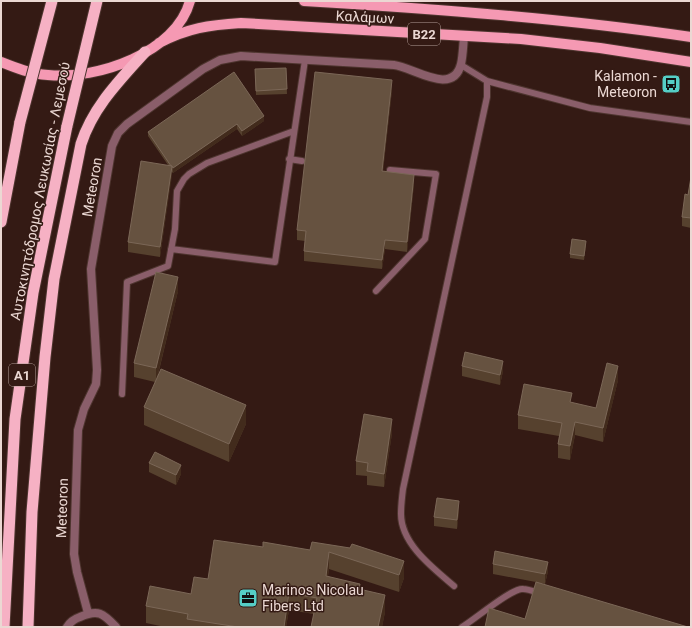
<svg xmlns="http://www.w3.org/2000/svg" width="692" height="628" viewBox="0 0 692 628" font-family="Roboto,sans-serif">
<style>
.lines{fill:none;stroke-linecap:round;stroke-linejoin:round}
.service-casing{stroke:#4e352f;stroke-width:8}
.minor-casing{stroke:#4e352f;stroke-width:10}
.primary-casing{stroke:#4e352f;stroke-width:12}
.trunk-casing{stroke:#4e352f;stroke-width:13}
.service{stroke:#8a5e6a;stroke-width:6}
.minor{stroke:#8a5e6a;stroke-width:8}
.primary{stroke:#f599b3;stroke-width:10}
.trunk{stroke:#f6b1c4;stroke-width:11}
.trunk-bridge-casing{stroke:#4e352f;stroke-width:13;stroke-linecap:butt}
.trunk-bridge{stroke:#f6b1c4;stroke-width:11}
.wall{fill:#56412e}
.shaded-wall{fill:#422b1c}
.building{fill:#665240;stroke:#7b6757}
.labels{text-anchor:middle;stroke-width:3;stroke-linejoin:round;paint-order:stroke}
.shield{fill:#341a14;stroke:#b49f9a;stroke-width:1}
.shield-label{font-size:13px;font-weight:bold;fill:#ebd8d3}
.street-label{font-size:14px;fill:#ebd8d3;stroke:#341a14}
.poi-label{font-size:14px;fill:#ebd8d3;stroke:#341a14;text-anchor:end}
</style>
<rect width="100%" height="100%" fill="#341a14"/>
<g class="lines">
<defs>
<path id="service" d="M487 81 590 108 691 122
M289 159 302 161
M171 249 275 262 305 60
M376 291 425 239 436 174 390 170
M122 394 127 282 168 266 175 229 177 191 184 179 189 174 207 163 294 131
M454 586C433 568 401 544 401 514 401 506 402 497 403 489L487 97V81L461 65
M462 627C474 620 513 587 523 589 529 589 535 592 541 594"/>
<path id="minor" d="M88 613 77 572 74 554 78 430 84 409 96 384 97 370 91 269 112 146 118 133 127 124 203 69 220 60 241 56 394 65C413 67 453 97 461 64 463 55 463 46 464 37
M67 627C70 622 74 619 80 617 98 609 103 613 116 627"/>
<path id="primary" d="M304 1C434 9 562 18 691 37
M159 43C188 28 209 25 241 23L521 39 600 48 691 62
M1 62C16 68 31 74 48 75 97 80 176 53 190 1"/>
<path id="trunk" d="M1 222 20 122
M4 627 15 419 33 293 67 126
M28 627 32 512 45 357 54 279 81 144C93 107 119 81 145 52"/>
</defs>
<use href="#service" class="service-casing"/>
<use href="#minor" class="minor-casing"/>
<use href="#primary" class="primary-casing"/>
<use href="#trunk" class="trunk-casing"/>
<use href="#service" class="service"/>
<use href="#minor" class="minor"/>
<use href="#primary" class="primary"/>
<use href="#trunk" class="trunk"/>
<defs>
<path id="trunk-bridge" d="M20 122 52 1
M67 126 97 1"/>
</defs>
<use href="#trunk-bridge" class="trunk-bridge-casing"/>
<use href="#trunk-bridge" class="trunk-bridge"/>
</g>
<path class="wall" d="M286 68 287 94 256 95 255 69Z
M392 90 383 171 414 184 407 252 385 249 382 269 304 261V251L305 241 297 240V230Z
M264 121 242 136 237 129 173 173 172 172 160 257 128 252V242L168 165 148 136V132Z
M691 177V228L682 226V217L688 195Z
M586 245 584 260 570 258V254Z
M178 291 158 375 246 424 229 462 144 425V407L155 382 134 377V363Z
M462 366 503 371 500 385 462 376Z
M618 380 603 442 575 435 570 460 558 458V444L559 436 518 429V415L596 408Z
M392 433 384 487 367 485V476L356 475V461Z
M149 463 181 474 176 485 149 472Z
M459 510 457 529 434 526V517Z
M263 547 310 550 350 548 404 578 399 592 329 569 328 576 360 589 385 612 382 627H311L314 614 289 610 286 627H165L146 623V606L191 594 208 579Z
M493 564 548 571 545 584 540 583 525 619 536 582 493 574Z"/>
<path class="shaded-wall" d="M392 80V90L382 181V171Z
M264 116V121L242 136V131Z
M237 124V129L173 173V168Z
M172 166V176L160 257V247Z
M414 175V184L407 252V242Z
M385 240V249L382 269V260Z
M586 241V245L584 260V256Z
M178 277V291L156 382V368Z
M503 361V371L500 385V375Z
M618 366V380L603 442V428Z
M246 405V424L229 462V444Z
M392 419V433L384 487V474Z
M575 422V435L570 460V446Z
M181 465V474L176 485V475Z
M459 501V510L457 529V520Z
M329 552V569L326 593V576Z
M404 561V578L399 592V575Z
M548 562V571L545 584V574Z
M289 593V610L286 627H284Z
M385 595V612L382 627H378Z"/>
<path class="building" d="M286 68 287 89 256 91 255 69Z
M234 72 264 116 242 131 237 124 173 168 172 166H171L148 132Z
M315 72 392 80 382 171 414 175 407 242 385 240 382 260 304 251 306 231 297 230Z
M141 161 172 166 160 247 128 242Z
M691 177V218L682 217 685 194 688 195Z
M572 239 586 241 584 256 570 254Z
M156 272 178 277 156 368 134 363Z
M465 352 503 361 500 375 462 366Z
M607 363 618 366 603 428 575 422 570 446 558 444 562 423 518 415 524 384 572 393 570 402 596 408Z
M161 369 246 405 229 444 144 407Z
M364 414 392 419 384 474 367 471 368 463 356 461Z
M155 452 181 465 176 475 149 463Z
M437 498 459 501 457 520 434 517Z
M214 540 263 547V542L310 550 312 542 350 548 352 544 404 561 399 575 329 552 326 576 360 584 359 589 385 595 378 627H311L317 598 289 593 284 627H238L187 619 188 614 146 606 150 586 191 594 194 577 208 579Z
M495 551 548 562 545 574 493 564Z
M536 582 688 627H485L489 608 525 619Z"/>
<defs>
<symbol id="bus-square" viewBox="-11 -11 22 22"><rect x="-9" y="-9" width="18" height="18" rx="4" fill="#55cec6" stroke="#341a14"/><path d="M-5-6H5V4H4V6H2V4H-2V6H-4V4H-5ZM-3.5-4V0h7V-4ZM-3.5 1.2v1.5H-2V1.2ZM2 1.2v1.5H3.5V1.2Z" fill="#111"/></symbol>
<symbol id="office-square" viewBox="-11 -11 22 22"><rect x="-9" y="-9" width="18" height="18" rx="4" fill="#55cec6" stroke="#341a14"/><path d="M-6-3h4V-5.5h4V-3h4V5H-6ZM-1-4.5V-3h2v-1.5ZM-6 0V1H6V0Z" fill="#111"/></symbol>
</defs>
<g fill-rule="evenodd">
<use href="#bus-square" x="660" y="73" width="22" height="22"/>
<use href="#office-square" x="237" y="587" width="22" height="22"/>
</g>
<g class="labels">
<g class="shield">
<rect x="408" y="23" width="32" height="22" rx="3"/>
<rect x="9" y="364" width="26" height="22" rx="3"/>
</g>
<g class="shield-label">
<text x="424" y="39">B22</text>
<text x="22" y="380">A1</text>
</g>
<g class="street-label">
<text transform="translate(365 17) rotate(3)" y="5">Καλάμων</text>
<text transform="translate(92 187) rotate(-80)" y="5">Meteoron</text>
<text transform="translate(40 191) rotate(-79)" y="5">Αυτοκινητόδρομος Λευκωσίας - Λεμεσού</text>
<text transform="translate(62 508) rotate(-88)" y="5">Meteoron</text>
</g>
<g class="poi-label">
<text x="657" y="81">Kalamon -<tspan x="657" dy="16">Meteoron</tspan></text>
<text x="262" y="595" text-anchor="start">Marinos Nicolau<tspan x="262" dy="16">Fibers Ltd</tspan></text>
</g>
</g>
<rect width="692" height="628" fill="none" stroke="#ebd8d3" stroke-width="4"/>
</svg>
